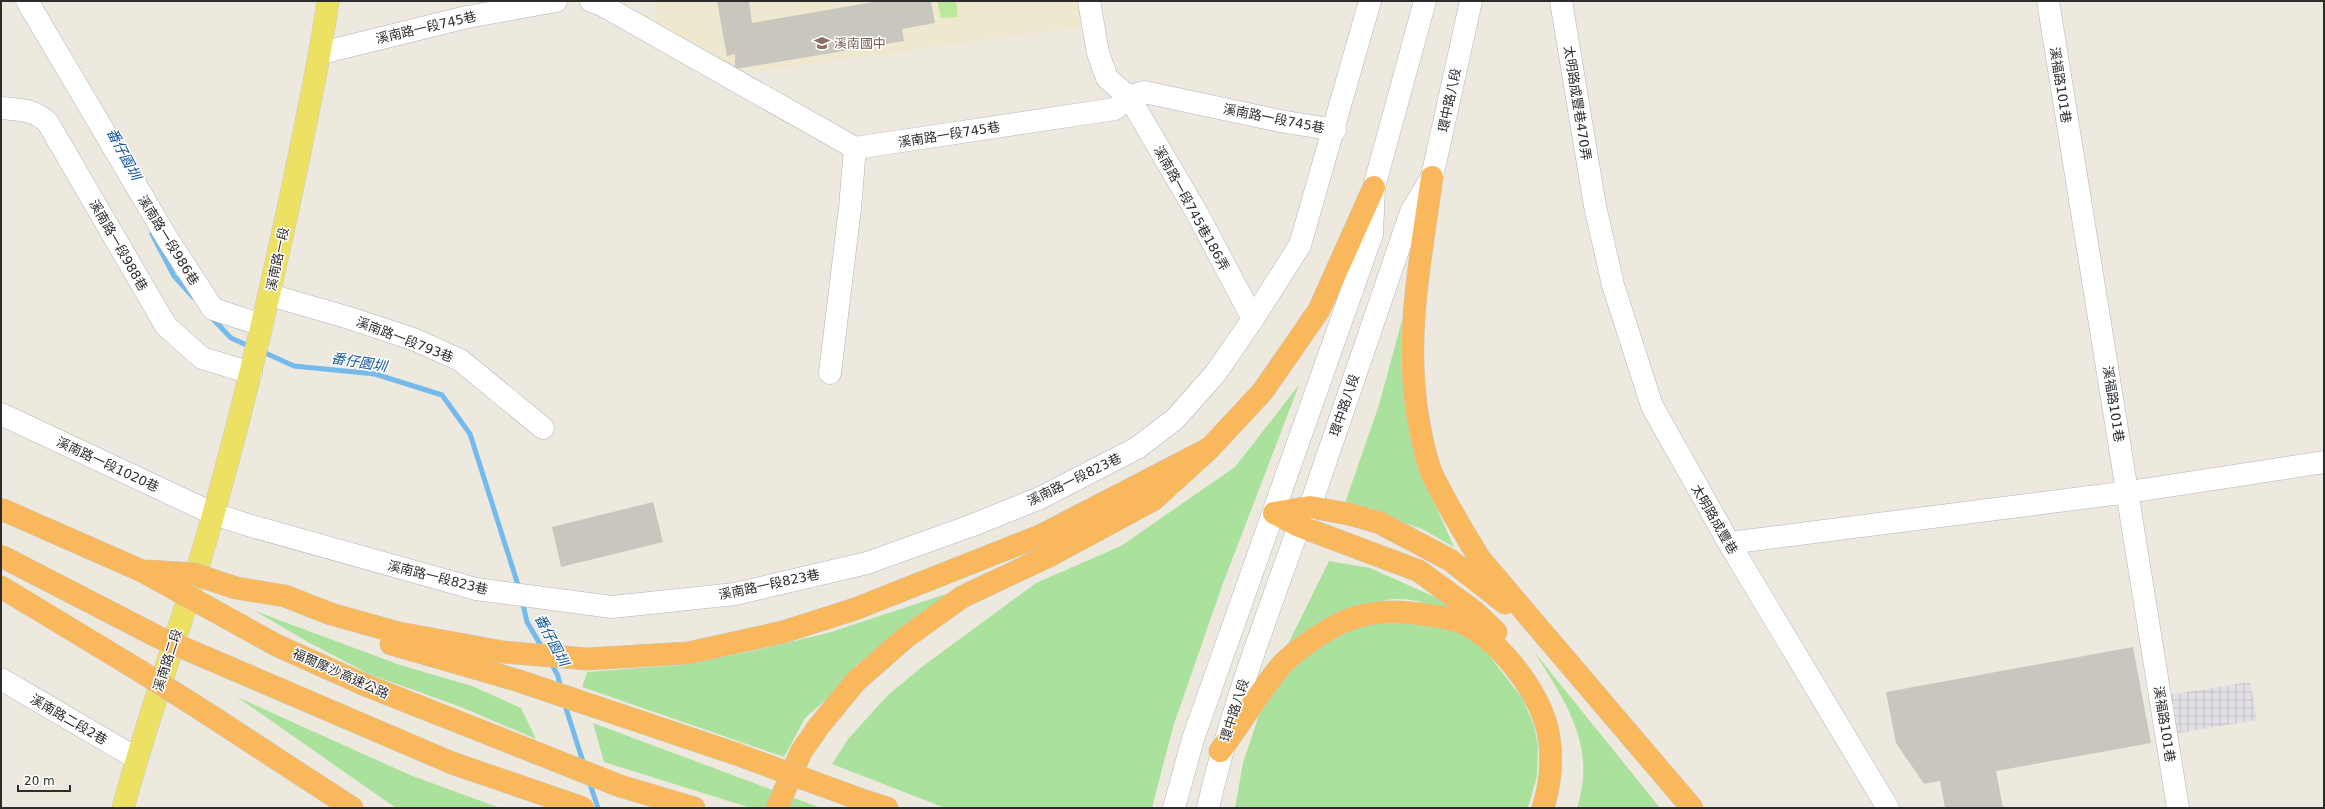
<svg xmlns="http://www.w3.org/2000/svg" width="2325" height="809" viewBox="0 0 2325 809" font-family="'DejaVu Sans','Noto Sans TC',sans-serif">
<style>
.industrial{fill:url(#industrial-grid)}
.education{fill:#eee8cf}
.grass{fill:#aae29d}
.pitch{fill:#bbe999}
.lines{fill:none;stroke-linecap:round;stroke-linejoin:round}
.stream{stroke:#75baec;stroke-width:5}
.building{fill:#c9c7bd}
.minor-casing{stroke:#b2b2bf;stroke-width:23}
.major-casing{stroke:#c8c8c8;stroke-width:23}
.highway-casing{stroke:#c8c8c8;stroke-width:23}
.minor{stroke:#fff;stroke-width:22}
.major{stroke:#ede163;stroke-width:22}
.highway{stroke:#fab85d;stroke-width:22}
.highway-bridge-casing{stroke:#c8c8c8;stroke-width:23;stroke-linecap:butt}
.highway-bridge{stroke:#fab85d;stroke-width:22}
.labels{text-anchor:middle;stroke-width:3;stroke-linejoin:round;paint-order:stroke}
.street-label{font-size:13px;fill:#2c2c2c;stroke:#fff}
.education-label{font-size:13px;fill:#785e54;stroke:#fff;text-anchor:start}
.water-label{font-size:14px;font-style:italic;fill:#11579a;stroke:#fff}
</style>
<defs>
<pattern id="industrial-grid" width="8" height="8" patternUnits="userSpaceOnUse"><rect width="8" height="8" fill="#e2dfe6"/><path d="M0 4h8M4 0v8" fill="none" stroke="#c2c0c5"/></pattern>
</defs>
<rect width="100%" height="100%" fill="#ede9de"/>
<path class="industrial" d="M2250 682 2257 720 2172 734 2168 695Z"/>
<path class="education" d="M654 1H1081L1087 26 737 74 656 29Z"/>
<path class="grass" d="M1402 320 1401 364 1407 403 1430 493 1454 547 1422 529 1345 503 1379 405Z
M1299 385 1222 586 1173 727 1152 808H945L832 764 848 739 888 695 923 666 1036 583 1121 546 1235 467Z
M1329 561 1370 568 1437 598 1469 620C1447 611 1421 598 1396 599 1365 600 1316 631 1287 646Z
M946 594 914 622 856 665 829 697 805 718 784 757 582 687 587 672 681 665 752 651 828 633Z
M255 611 400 665 472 686 521 708 536 739 461 707 369 674 308 642Z
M1401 623 1448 626 1484 649 1522 698 1534 725 1538 746 1537 776 1528 808H1235L1243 763 1261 709 1302 657 1354 629 1376 624Z
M1535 653 1644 788 1660 808H1577C1597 746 1566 703 1535 653Z
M237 697 410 775 500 808H396Z
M593 723 821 808H751L604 762Z"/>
<path class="pitch" d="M937 1H956L958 17 941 18Z"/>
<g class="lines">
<path class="stream" d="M152 234 174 276 193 297
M212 318 231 338 251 347
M261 351 294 366 375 374 442 395 470 434 519 588
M522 600 527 622 543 649
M550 661 558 676 561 689
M564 702 584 765
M589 781 598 808"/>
</g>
<path class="building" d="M717 1H749L752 23 879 1H931L935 23 902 29 904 41 735 69V54L727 56Z
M653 502 663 542 561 567 552 527Z
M2133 647 2151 743 1996 771 2003 808H1945L1940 781 1924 784 1896 743 1886 692Z"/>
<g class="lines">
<defs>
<path id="minor" d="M27 1 167 238 213 309 262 325
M591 1 602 5 855 148 1115 109 1129 97 1144 92 1280 121 1335 130
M1089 1 1098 53 1107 78 1129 97 1197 213 1253 319
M1561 1 1595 206 1613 285 1652 406 1729 543 1888 808
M2048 1 2178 808
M321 53 467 17 556 1
M1 108C19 110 35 109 48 123L166 326 202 358 251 373
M270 295 346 317 413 339 460 360 543 428
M830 373 850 208 855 148
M1 414 214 514 248 525 476 589 612 607 735 594 867 563 973 525 1040 498 1137 448 1175 419 1215 374 1253 319 1300 245 1370 1
M1729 543 2129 492 2324 462
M1 679 136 758
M1174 808 1193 739 1372 234 1374 187 1425 1
M1208 808C1230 711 1266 619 1299 526L1310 507 1411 212 1432 177 1471 1"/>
<path id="major" d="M123 808C150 708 187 611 214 512 244 405 269 298 292 190 305 127 319 65 328 1"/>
<path id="highway" d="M1432 177C1421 258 1404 336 1418 418 1421 436 1425 455 1431 472 1445 502 1463 531 1480 559L1692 808
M1274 513 1299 526 1419 571 1475 612 1496 632
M1274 513 1310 507 1349 514 1380 523 1450 560 1505 603
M1 587 140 671
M236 588 285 596 331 614 399 633 503 652 587 659 688 653 783 632 855 609 1042 535 1210 448
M391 644 516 680 736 754
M365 685 620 786 694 808
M208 714 352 808
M1220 751C1240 724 1258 694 1280 667 1292 653 1318 635 1335 626 1359 613 1384 610 1411 613 1428 615 1451 617 1467 625 1505 646 1547 701 1550 745 1552 766 1549 789 1543 808
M865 801 887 808
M777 808 801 752 819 726 856 681 905 638 962 597 1051 555 1153 500 1210 448 1263 391 1319 310 1374 187"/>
</defs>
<use href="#minor" class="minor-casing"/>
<use href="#major" class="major-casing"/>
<use href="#highway" class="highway-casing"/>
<use href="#minor" class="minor"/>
<use href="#major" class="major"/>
<use href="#highway" class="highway"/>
<defs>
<path id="highway-bridge" d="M1 509 142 571 278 646 365 685
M1 556 158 637 452 763 583 808
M148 571 194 574 236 588
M140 671 208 714
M736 754 865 801"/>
</defs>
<use href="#highway-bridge" class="highway-bridge-casing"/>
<use href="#highway-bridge" class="highway-bridge"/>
</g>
<defs>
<symbol id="school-bare" viewBox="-9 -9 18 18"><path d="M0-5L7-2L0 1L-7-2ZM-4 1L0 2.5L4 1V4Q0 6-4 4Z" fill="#8d6e63" stroke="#fff" stroke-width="2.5" paint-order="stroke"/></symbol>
</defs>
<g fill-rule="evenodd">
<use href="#school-bare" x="811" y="32" width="22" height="22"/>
</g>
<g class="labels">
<g class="street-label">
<text transform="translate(426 27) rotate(-13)" y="5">溪南路一段745巷</text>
<text transform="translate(2061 85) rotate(81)" y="5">溪福路101巷</text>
<text transform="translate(1449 100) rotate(-78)" y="5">環中路八段</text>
<text transform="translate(1578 103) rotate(81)" y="5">太明路成豐巷470弄</text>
<text transform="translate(1274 118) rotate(11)" y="5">溪南路一段745巷</text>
<text transform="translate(949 134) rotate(-9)" y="5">溪南路一段745巷</text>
<text transform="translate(1192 208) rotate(61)" y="5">溪南路一段745巷186弄</text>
<text transform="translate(169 240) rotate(58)" y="5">溪南路一段986巷</text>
<text transform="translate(119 245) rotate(60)" y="5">溪南路一段988巷</text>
<text transform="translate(277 259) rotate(-78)" y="5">溪南路一段</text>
<text transform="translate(405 339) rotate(21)" y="5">溪南路一段793巷</text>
<text transform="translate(2114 404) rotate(81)" y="5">溪福路101巷</text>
<text transform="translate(1344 405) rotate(-71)" y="5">環中路八段</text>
<text transform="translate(108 464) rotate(25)" y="5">溪南路一段1020巷</text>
<text transform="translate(1074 479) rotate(-26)" y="5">溪南路一段823巷</text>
<text transform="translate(1715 519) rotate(60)" y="5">太明路成豐巷</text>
<text transform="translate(438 577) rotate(14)" y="5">溪南路一段823巷</text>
<text transform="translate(769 584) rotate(-12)" y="5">溪南路一段823巷</text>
<text transform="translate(167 660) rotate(-72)" y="5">溪南路二段</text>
<text transform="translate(341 673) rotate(24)" y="5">福爾摩沙高速公路</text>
<text transform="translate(1234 710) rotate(-72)" y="5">環中路八段</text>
<text transform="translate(69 719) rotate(30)" y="5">溪南路二段2巷</text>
<text transform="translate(2165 724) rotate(81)" y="5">溪福路101巷</text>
</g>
<g class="education-label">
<text x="834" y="48">溪南國中</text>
</g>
<g class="water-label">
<text transform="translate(124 154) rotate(62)" y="5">番仔園圳</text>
<text transform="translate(359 362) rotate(9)" y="5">番仔園圳</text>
<text transform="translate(552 640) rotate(62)" y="5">番仔園圳</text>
</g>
</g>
<rect width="2325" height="809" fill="none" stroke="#2c2c2c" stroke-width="4"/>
<path d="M18 785v6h52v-6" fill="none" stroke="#2c2c2c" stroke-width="2"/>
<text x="24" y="785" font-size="12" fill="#2c2c2c" stroke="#ffffff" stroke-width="3" paint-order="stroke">20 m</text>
</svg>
